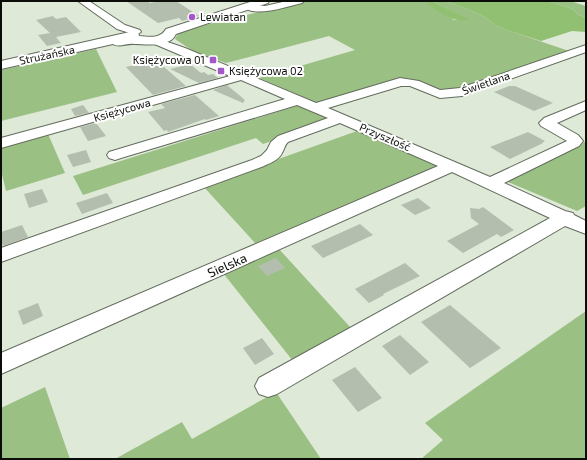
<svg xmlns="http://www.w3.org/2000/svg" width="587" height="460" viewBox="0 0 587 460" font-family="'Exo 2',sans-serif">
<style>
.green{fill:#9bc083}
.forest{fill:#92c072}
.building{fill:#b4beae}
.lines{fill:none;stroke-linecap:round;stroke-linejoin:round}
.minor-casing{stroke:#636c5d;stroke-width:2}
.major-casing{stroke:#636c5d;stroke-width:2}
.minor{fill:#fff;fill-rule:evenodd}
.major{fill:#fff;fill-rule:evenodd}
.poi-dot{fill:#a357c9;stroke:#fff;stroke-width:1.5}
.labels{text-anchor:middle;stroke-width:4;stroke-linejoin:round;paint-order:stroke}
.far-poi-label{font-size:11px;fill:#0a0d08;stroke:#fff;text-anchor:start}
.far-street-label{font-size:11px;fill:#0a0d08;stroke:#fff}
.street-label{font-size:13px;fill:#0a0d08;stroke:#fff}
</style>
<rect width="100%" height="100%" fill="#dee9d8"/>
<path class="green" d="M305 1H425L454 20 468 19 432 1H446L482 15 497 26 513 32 569 51 458 90C449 91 441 92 432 89 422 85 417 80 406 78L320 104 259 78 355 50 329 36 226 63 193 51 175 39 179 32 184 30Z
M547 1H570L586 6V17L578 15 573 9Z
M96 49 117 92 1 121V70Z
M299 105 330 119 329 121 263 144 256 138 83 195 73 176Z
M357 131 436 165 433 168 257 245 203 186Z
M48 134 65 173 6 191 1 170V146Z
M586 141V206L577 211 503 180Z
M279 249 351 328 293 361 223 273Z
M586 311V459H421L443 440 425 423Z
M45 387 70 459H1V408Z
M276 392 321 459H115L182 422 192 439Z"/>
<path class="forest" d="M425 1H432L469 19C456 25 433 10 425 1Z
M446 1H547L573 9 578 15 586 17V32L572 31 541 41 513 32 497 26 482 15Z"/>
<path class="building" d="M126 1H149V3L161 1H176L199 16 182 21 179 18 158 23Z
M53 16 56 19 66 17 81 32 56 37 61 43 47 46 38 35 50 33 36 20Z
M151 61 164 67 186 86 153 95 126 67Z
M190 64 201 73 204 72 208 75 213 74 218 78 199 83 170 69Z
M227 85 245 100 243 103 213 90Z
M509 86H515L553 103 534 111 494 92Z
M195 95 219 116 206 120 205 119 168 132 167 130 164 131 148 112 165 108 161 104Z
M83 105 89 113 75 116 71 109Z
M96 123 106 136 88 141 80 127Z
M528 132 545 141 542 143H543L510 159 490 147Z
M86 150 91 162 73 167 67 155Z
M42 189 48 202 29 208 24 194Z
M107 193 113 203 82 214 76 203Z
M418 198 431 208 415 215 401 205Z
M483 207 514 230 501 237 497 234 463 253 447 241 479 224 471 218 470 208 479 209Z
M360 224 373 235 323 258 311 246Z
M22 225 28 237 3 246 1 240V232Z
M276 258 285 268 267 276 258 266Z
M405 263 420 276 383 294 384 295 369 303 355 289Z
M38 303 43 316 23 325 18 311Z
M450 305 501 348 470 368 421 322Z
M400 335 429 362 410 375 382 346Z
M262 338 274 354 255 365 243 348Z
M355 367 382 398 358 412 332 380Z"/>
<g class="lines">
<defs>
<path id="minor" d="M78 1H89L125 25 140 30 141 32 136 35 117 29Z
M287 1H304L302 3C289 6 255 18 244 7L249 4 265 6Z
M156 38 185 48 316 103 400 78 419 81 440 90 460 88 586 45V52L462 96 440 98 410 86H401L328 108 490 177 567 141 541 126 539 123 544 118 586 101V110L557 123 578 135 583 141 579 146 504 183 565 211 573 213 574 215 586 221V234L565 226 277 394 268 397 259 394 255 386 259 378 550 218 452 172 1 374V353L438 166 340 123 288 142C284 146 285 148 282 153 279 160 270 163 264 166L1 262V248L252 160 261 156 267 150 271 142 278 136 328 118 297 105 121 158 115 160 109 158 107 155 109 152 285 99 241 80 1 148V138L230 76 152 43 150 41Z"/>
<path id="major" d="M253 1H269L268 3 176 34C170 48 146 44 134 44 127 43 119 48 113 44L1 69V61L134 31 138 32 139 36C150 37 160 39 166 29Z"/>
</defs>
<use href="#minor" class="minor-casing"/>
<use href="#major" class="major-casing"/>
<use href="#minor" class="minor"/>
<use href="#major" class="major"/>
</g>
<g class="poi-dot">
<circle cx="192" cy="17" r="4"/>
<rect x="209" y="56" width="8" height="8" rx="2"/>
<rect x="217" y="67" width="8" height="8" rx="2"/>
</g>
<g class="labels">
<g class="far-poi-label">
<text x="200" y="21">Lewiatan</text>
<text x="205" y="64" text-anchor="end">Księżycowa 01</text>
<text x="229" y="75">Księżycowa 02</text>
</g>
<g class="far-street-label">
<text transform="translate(47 55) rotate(-12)" y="4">Strużańska</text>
<text transform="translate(486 83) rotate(-19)" y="4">Świetlana</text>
<text transform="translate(122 110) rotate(-16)" y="4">Księżycowa</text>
<text transform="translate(385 137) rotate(23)" y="4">Przyszłość</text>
</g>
<g class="street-label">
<text transform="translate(227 265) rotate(-24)" y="5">Sielska</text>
</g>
</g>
<rect width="587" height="460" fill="none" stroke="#0a0d08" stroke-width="4"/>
</svg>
